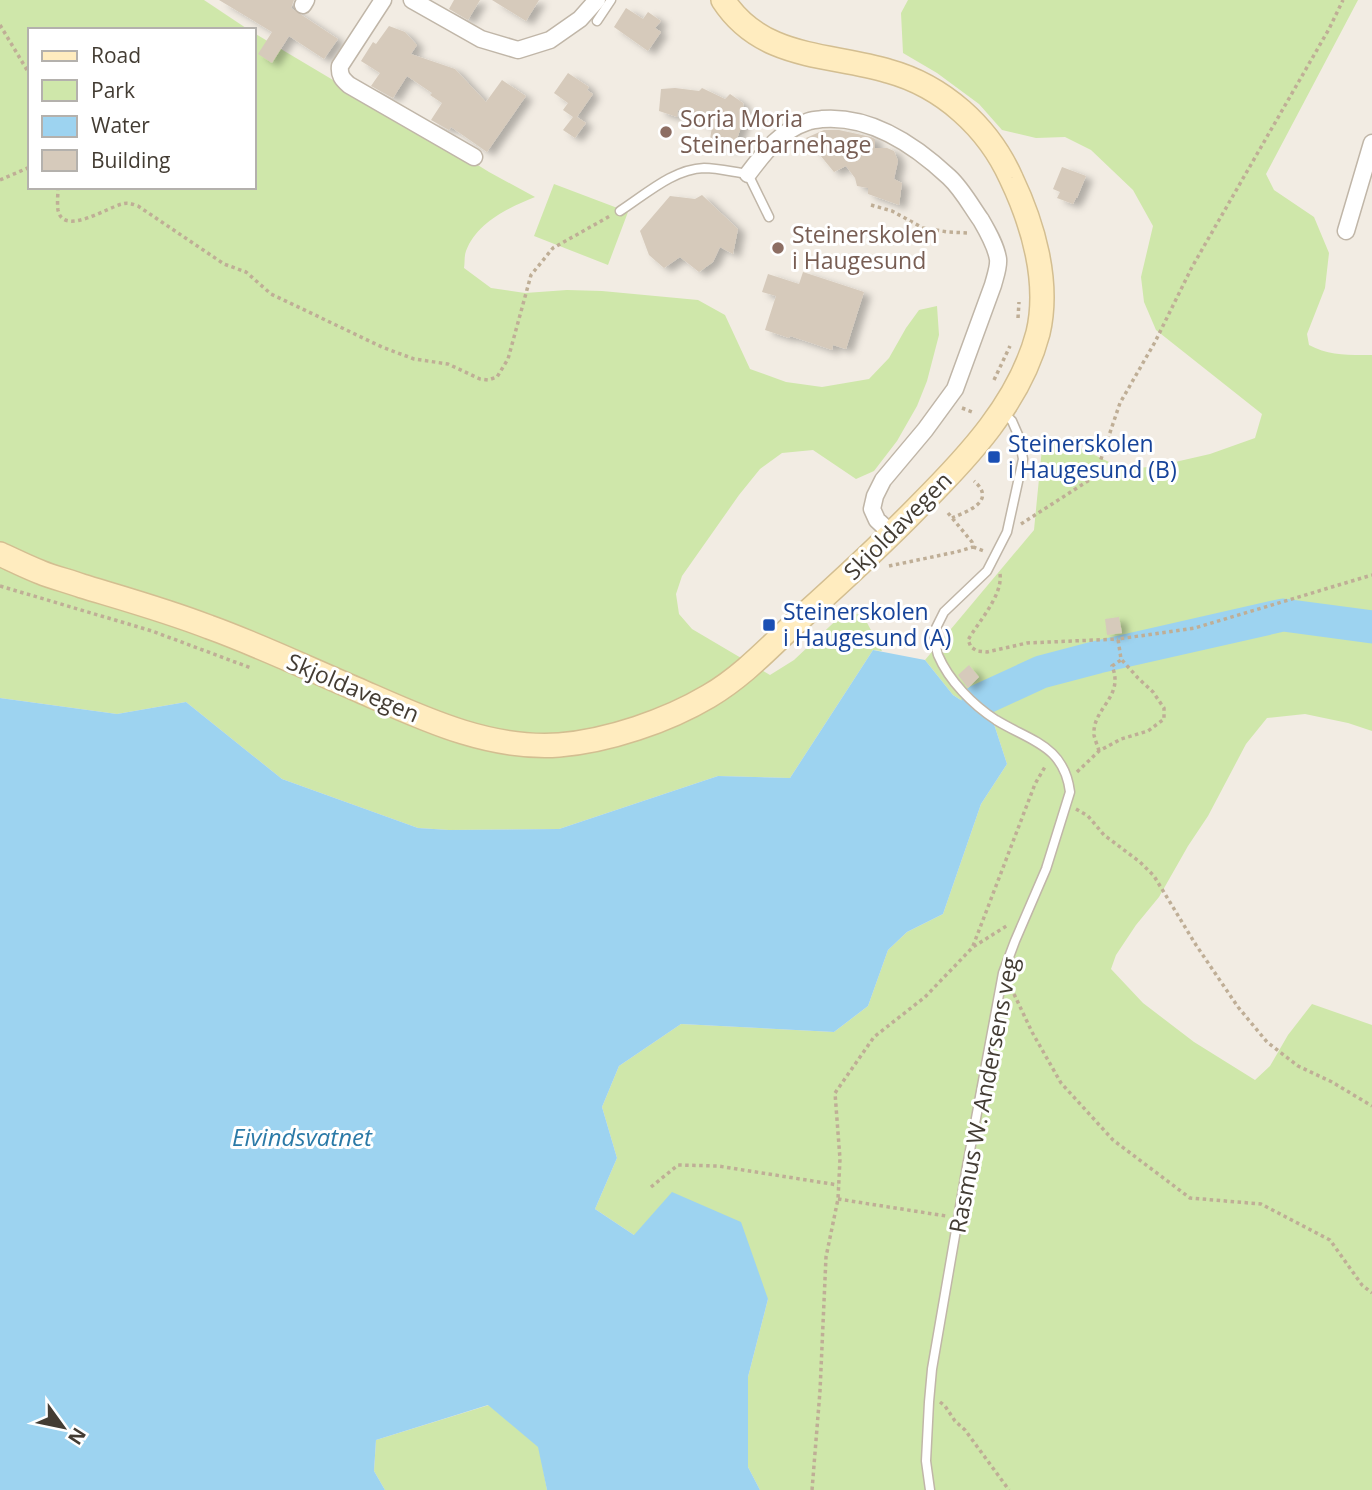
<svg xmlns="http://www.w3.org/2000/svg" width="1372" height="1490" viewBox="0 0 1372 1490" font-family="'Open Sans',sans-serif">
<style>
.green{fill:#cfe7aa}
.water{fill:#9dd3f0}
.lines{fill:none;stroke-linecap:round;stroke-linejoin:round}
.river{stroke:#9dd3f0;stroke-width:33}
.building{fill:#d6cabb;filter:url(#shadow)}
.lane-casing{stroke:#c0b6a8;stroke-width:11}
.street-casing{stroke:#c0b6a8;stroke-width:19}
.secondary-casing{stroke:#d3be91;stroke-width:26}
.path{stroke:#bfae96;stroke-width:3.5;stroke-dasharray:3.5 3.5;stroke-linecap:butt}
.lane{stroke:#fff;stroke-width:8}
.street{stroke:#fff;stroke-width:16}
.secondary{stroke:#ffecbf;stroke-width:23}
.education-dot{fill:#8d6e63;stroke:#fff;stroke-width:2.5}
.transit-dot{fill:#1a4fb4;stroke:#fff;stroke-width:2.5}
.labels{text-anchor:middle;stroke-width:6;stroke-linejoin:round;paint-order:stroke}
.education-label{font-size:23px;fill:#785e54;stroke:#fff;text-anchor:start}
.transit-label{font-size:23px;fill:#164399;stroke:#fff;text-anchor:start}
.street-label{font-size:23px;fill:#433c33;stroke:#fff}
.water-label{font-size:24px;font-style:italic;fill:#2b7aa7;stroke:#fff}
</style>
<defs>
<filter id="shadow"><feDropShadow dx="7" dy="4" stdDeviation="3.5" flood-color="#0004"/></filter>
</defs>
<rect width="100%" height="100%" fill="#f2ece3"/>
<path class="green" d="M0 0H204L249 30H30V187H254V33L333 80 368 97 489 172 535 197C508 208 477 222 466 251 464 256 465 263 464 268L491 288 525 293 567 290 602 291 698 300 725 315 750 369 786 382 822 387 869 379 889 358 906 328 919 310 937 306 939 335 927 381 917 406 897 441 874 471 856 479 813 450 782 453 760 469 739 495 682 576 676 594 679 614 692 629 770 675 794 660 847 610 864 617 882 651 873 650 790 778 718 776 559 829 449 830 418 828 282 779 186 702 117 714 0 698Z
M908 0H1358L1266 174 1274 190 1314 217 1329 253 1325 288 1307 334 1309 345C1329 356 1349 355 1372 355V731L1348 723 1305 714 1267 718 1246 744 1208 816 1188 846 1159 897 1136 925 1116 955 1111 969 1143 1003 1194 1042 1255 1080 1270 1066 1288 1035 1312 1004 1372 1025V1490H760L748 1467V1377L768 1299 634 1235 595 1209 617 1158 602 1107 619 1066 681 1024 834 1032 868 1006 888 950 907 932 943 914 981 804 1007 764 993 721 953 695 925 660 1034 530 1042 448 1052 440 1076 446 1109 462 1132 469 1162 465 1210 454 1255 438 1262 414 1156 330 1144 302 1141 277 1153 226 1133 190 1091 150 1065 137 1036 138 1002 130 979 104 937 73 903 53 901 13Z
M554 184 628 212 608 265 534 236Z
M489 1405 539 1447 547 1490H385L374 1471 376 1440Z"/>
<path class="water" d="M873 650 925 660 953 695 993 721 1007 764 981 804 943 914 907 932 888 950 868 1006 834 1032 681 1024 619 1066 602 1107 617 1158 595 1209 634 1235 672 1192 741 1222 768 1299 748 1377V1467L760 1490H547L538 1447 488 1405 376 1440 374 1471 385 1490H0V698L117 714 186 702 282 779 418 828 449 830 559 829 718 776 790 778Z"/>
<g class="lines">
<path class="river" d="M978 701 1041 672 1098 657 1283 615 1372 627"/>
</g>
<path class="building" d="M219 0H294L291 8 338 39 324 59 289 36 272 63 258 54 272 32Z
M454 0H480L468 20 449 9Z
M492 0H539L526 21Z
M626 8 643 19 648 12 661 21 655 28 661 32 648 51 614 27Z
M389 26 405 32 417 45 411 54 455 69 486 102 502 80 526 96 487 152 451 127 449 130 431 120 442 103 430 95 432 93 407 76 393 98 371 86 380 73 361 61 373 42 376 44Z
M568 73 589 87 587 90 593 94 577 117 586 123 575 138 563 130 573 117 563 110 568 103 554 93Z
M675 88 699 91 702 88 725 99 730 94 743 103 744 111 746 113 738 136 731 149 710 139 712 127 678 110 677 117 659 111 661 89Z
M824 130H839L871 137 875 139V148H887L894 151 898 161 894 179 902 183 899 205 868 194V188L857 186 855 178 846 166 834 172 806 138Z
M1062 167 1086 176 1077 198H1076L1073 204 1057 198 1060 192 1053 189Z
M702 195 738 229 733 254 720 247 713 262 699 272 680 257 664 268 649 255 640 231 670 196 695 199Z
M803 272 864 292 846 349 833 345 832 350 790 336 789 338 765 330 776 296 762 292 768 274 799 284Z
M1119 617 1122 633 1107 635 1105 619Z
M969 665 979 677 968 688 958 675Z"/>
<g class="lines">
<defs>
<path id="lane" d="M597 21 611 0
M620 211C645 195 673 169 704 168 718 168 733 172 748 174L769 217
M930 1490 926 1461 929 1402 932 1369 966 1172 1003 973 1015 941 1046 869 1070 792C1064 745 1030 741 996 720 973 705 949 681 938 655 936 648 935 641 933 634L944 612 987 571 1007 532 1023 459 1019 437 1012 421 1003 412"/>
<path id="street" d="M383 0 340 66C339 75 342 79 349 85L474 157
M412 0 481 39 518 50 550 40 580 19 597 0
M303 5 306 0
M748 174C764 153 780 131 807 122 811 120 817 120 822 119 871 115 915 145 949 177 962 189 971 206 981 220 988 232 996 246 998 259 999 267 995 277 993 285L955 389 925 430 883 480 875 496 872 509 877 520 892 534
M1346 231 1372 143"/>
<path id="secondary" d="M0 554C13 560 27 567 40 572 54 578 69 581 82 586 125 599 168 611 209 627 259 645 307 668 356 689 420 717 487 750 559 745 608 741 667 721 709 696 746 674 772 644 803 616 843 580 882 544 919 506 968 457 1020 402 1038 333 1050 282 1033 224 1011 178 988 127 943 86 888 71 828 53 762 60 723 0"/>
</defs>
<use href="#lane" class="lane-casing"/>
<use href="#street" class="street-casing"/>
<use href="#secondary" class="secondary-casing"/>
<path class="path" d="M0 25 30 75
M0 180 30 167
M58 187C58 194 57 203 58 210 63 237 108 207 122 204 128 202 132 204 138 206L224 264 246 272 271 294 382 347 414 359 448 364 480 379 488 380 497 377 508 359 531 275 553 248 610 216
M871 205 892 211 923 228 948 232 969 233
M1018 318 1019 302
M994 380 1010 346
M962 408 975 413
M948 513 972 542 973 547
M952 518C968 511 997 501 974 481
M1021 524 1091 479 1100 462 1120 403 1155 342 1192 267 1329 29 1343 0
M973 547 984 551
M889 566 956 552 973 547
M1000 574C1003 595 979 621 968 640L971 647 977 651 987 652 1027 643 1118 639
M0 586 152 631 251 668
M1099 751C1098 747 1095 740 1094 735 1092 708 1125 697 1112 666L1121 660
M1077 772 1099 751 1121 739 1148 731 1164 719V708L1153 692 1138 678 1121 659 1118 639 1195 628 1372 575
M1076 809 1088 816 1104 835 1140 862 1154 876 1196 945 1238 1007 1267 1042 1298 1066 1332 1082 1372 1106
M973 946 1035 784 1046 765
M1014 994 1032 1032 1061 1083 1113 1140 1190 1198 1261 1204 1330 1240 1362 1285 1372 1293
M651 1187 678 1165 718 1166 838 1185
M838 1199 946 1216
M940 1402 945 1406 955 1421 965 1430 1009 1490
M812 1490 820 1391 826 1257 838 1199 840 1159 835 1093 874 1037 925 997 973 947 1008 925"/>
<use href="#lane" class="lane"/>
<use href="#street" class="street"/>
<use href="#secondary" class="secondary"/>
</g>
<g class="education-dot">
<circle cx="666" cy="132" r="7"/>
<circle cx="778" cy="248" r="7"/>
</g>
<g class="transit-dot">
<rect x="987" y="450" width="14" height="14" rx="3.5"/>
<rect x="762" y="618" width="14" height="14" rx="3.5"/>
</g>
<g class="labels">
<g class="education-label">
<text x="680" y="127">Soria Moria<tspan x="680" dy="26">Steinerbarnehage</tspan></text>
<text x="792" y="243">Steinerskolen<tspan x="792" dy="26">i Haugesund</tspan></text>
</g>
<g class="transit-label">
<text x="1008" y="452">Steinerskolen<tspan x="1008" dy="26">i Haugesund (B)</tspan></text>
<text x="783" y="620">Steinerskolen<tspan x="783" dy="26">i Haugesund (A)</tspan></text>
</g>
<g class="street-label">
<text transform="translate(898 526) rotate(-45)" y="8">Skjoldavegen</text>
<text transform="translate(353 688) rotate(23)" y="8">Skjoldavegen</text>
<text transform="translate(984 1095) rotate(-79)" y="8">Rasmus W. Andersens veg</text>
</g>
<g class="water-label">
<text x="302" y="1146">Eivindsvatnet</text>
</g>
</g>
<rect x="28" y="28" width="228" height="161" fill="#ffffff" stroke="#b4b1ad" stroke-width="2"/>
<rect x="42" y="51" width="35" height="10" fill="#ffecbf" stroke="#b4b1ad" stroke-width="2"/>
<text x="91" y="63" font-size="21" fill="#433c33">Road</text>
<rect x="42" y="80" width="35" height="21" fill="#cfe7aa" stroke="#b4b1ad" stroke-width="2"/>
<text x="91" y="98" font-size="21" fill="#433c33">Park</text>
<rect x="42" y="116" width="35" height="21" fill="#9dd3f0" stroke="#b4b1ad" stroke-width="2"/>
<text x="91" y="133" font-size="21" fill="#433c33">Water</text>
<rect x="42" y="150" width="35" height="21" fill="#d6cabb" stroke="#b4b1ad" stroke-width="2"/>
<text x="91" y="168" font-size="21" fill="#433c33">Building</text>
<g transform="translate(63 1427) rotate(123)" stroke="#ffffff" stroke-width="5" paint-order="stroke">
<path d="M0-5L12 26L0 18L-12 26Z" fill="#433c33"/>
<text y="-10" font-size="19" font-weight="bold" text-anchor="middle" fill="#433c33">N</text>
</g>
</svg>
